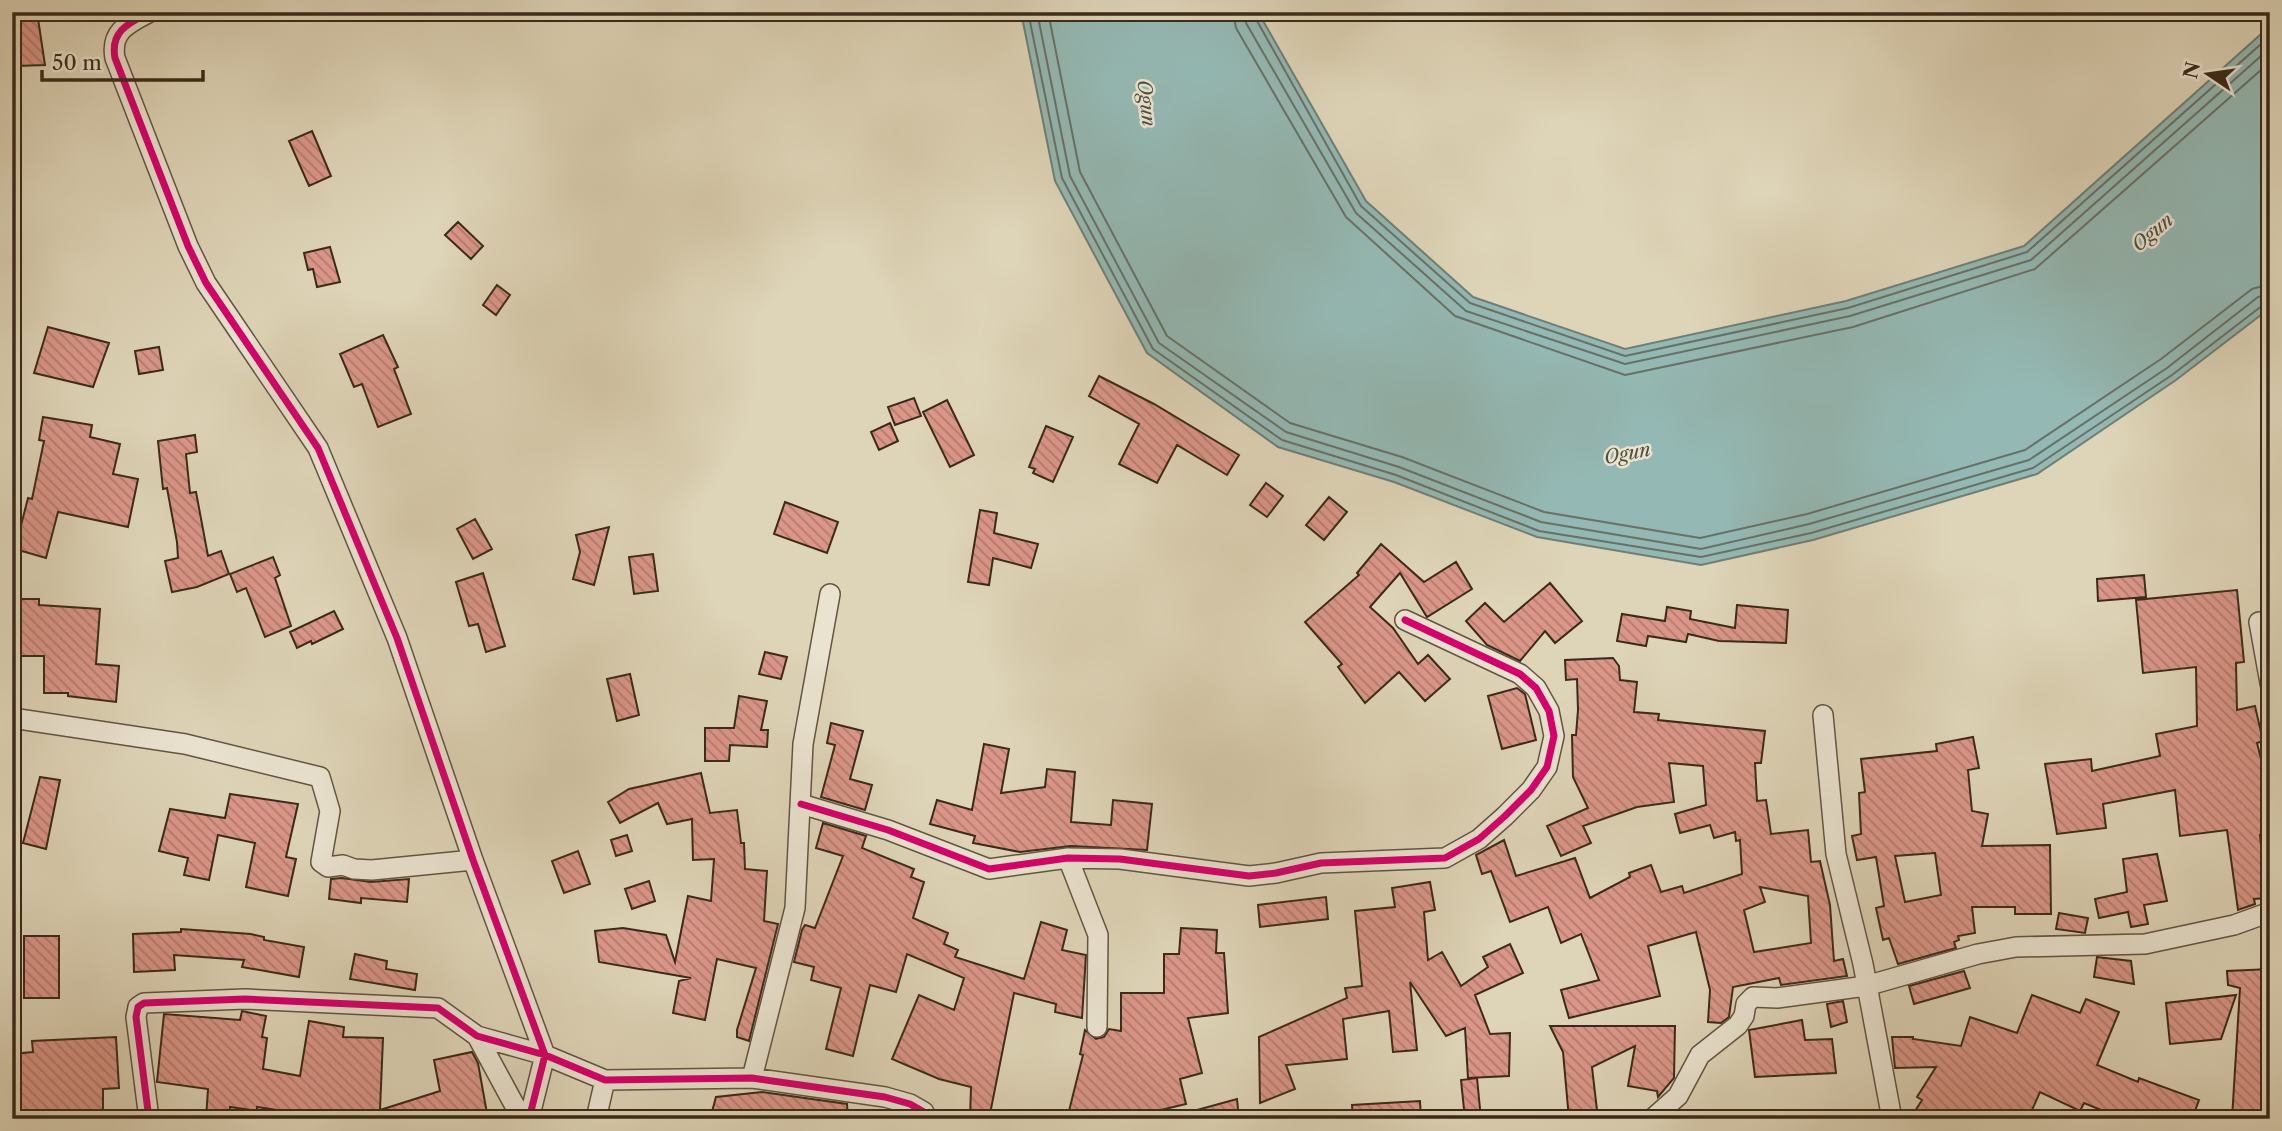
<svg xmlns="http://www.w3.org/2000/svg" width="2282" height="1131" viewBox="0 0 2282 1131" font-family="'Libre Caslon Text',serif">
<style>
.water{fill:#94b8b3;stroke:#707f76;stroke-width:2}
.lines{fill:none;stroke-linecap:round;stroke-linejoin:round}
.shore{stroke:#687166;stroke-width:2}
.building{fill:url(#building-back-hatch);stroke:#3b2a1a;stroke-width:2;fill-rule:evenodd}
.minor-casing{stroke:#645441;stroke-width:22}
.minor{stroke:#eae3d0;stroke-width:19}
.cycleway-casing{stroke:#eae3d0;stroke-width:11}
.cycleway{stroke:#d6006c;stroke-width:7}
.labels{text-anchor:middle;stroke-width:5;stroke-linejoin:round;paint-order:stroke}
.water-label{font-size:19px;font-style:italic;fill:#514e40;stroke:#eae3d0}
</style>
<defs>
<pattern id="building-back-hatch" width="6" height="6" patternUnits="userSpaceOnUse" patternTransform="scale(1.75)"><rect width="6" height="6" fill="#db9688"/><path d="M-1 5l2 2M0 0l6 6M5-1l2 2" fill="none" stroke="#b37b6e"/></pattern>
</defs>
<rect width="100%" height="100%" fill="#ded4b7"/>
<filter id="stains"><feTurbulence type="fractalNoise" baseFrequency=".00286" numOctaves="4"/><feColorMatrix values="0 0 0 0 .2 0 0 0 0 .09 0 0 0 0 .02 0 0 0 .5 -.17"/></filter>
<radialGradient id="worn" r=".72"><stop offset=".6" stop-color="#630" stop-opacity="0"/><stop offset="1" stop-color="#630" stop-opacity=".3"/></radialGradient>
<path class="water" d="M1021 12H1258L1366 201 1473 297 1625 349 1846 301 2024 246 2270 26V308L2176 380 2037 474 1813 540 1701 565 1537 537 1394 482 1278 447 1147 353 1055 181Z"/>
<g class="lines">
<path class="shore" d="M1028 12 1062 178 1153 349 1282 440 1396 475 1539 531 1701 557 1811 533 2033 468 2172 375 2263 305 2270 303
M1037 12 1070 176 1159 343 1286 432 1399 467 1541 522 1701 549 1809 524 2029 460 2167 368 2258 297 2270 294
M1048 12 1080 172 1167 336 1290 423 1402 457 1544 512 1700 538 1807 514 2025 450 2161 359 2252 289 2270 284
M1233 12 1236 28 1346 217 1455 316 1625 375 1853 327 2035 269 2270 62
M1243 12 1246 23 1356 213 1466 311 1625 364 1850 316 2031 260 2270 48
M1252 12 1361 206 1470 303 1625 356 1848 308 2027 252 2270 36"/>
</g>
<path class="building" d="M12 12H37L45 65 17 66Z
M312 131 331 176 309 186 289 141Z
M458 222 483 246 471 259 445 235Z
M330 247 340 282 317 287 313 269 308 270 304 253Z
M497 285 510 295 496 315 483 305Z
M48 327 109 343 93 387 34 373Z
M383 335 398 367 394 369 411 414 378 427 362 384 354 387 340 354Z
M159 347 163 370 139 374 135 351Z
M1099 376 1154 404 1239 455 1227 475 1177 445 1157 483 1119 464 1139 424 1089 396Z
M914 398 921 416 895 425 888 407Z
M947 400 974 455 950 467 923 412Z
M43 417 92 425 90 437 120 444 113 474 138 479 128 527 58 512 46 558 15 549 28 498 32 499 44 441 39 440Z
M890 423 898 441 879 450 871 432Z
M1046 426 1073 437 1053 482 1033 473 1035 469 1029 467Z
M195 435 197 452 186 454 190 493 196 492 208 556 221 551 229 574 197 587 172 592 165 561 178 558 177 542 167 488 163 489 158 441Z
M1266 483 1283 496 1267 517 1250 505Z
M1329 497 1347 512 1324 540 1306 525Z
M785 502 838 522 827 553 774 534Z
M980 510 997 513 994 533 1038 544 1031 568 993 558 989 585 968 582Z
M475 519 492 549 473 559 457 529Z
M609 527 594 585 573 579 580 552 576 535Z
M1381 544 1424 582 1456 562 1472 589 1427 617 1400 573 1370 607 1393 628 1418 664 1428 655 1450 679 1425 701 1399 672 1365 703 1338 667 1342 664 1305 622 1359 575 1357 573Z
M653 554 658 591 634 594 629 557Z
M273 557 280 575 275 578 291 626 265 637 246 588 237 592 230 574Z
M483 573 505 646 486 652 478 624 469 626 456 582Z
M2144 575 2146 597 2098 601 2097 579Z
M1550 583 1582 621 1555 643 1545 631 1520 661 1487 645 1466 621 1485 603 1504 622Z
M2237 590 2244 662 2236 663 2237 710 2255 706 2263 741 2257 743 2270 794V834L2260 835 2266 898 2254 899 2255 904 2238 910 2227 830 2180 836 2175 790 2103 804 2106 828 2057 834 2045 764 2091 759 2092 771 2160 756 2156 734 2197 726 2196 667 2143 673 2136 600Z
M12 599H39V605L100 609 96 664 119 666 116 702 68 696V693H44V656H12Z
M1737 605 1788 610 1786 643 1719 641 1688 634 1686 642 1648 636 1646 646 1617 641 1622 614 1665 621 1667 607 1691 611 1690 619 1735 628Z
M334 611 343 629 312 644 311 641 297 648 290 632Z
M765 652 787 657 781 679 759 674Z
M1613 658 1619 666 1620 680 1637 682 1634 712 1659 714 1658 720 1765 731 1761 763H1755L1757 801 1766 800 1771 834 1808 830 1811 862 1820 861 1830 905 1834 961 1843 959 1847 976 1781 985 1779 978 1733 987 1729 1017 1721 1023 1708 1022 1710 990 1696 932 1648 946 1660 996 1569 1018 1561 990 1599 980 1581 934 1561 943 1548 907 1510 922 1491 871 1482 874 1476 855 1504 840 1516 876 1575 858 1590 898 1630 877 1629 873 1651 865 1661 892 1682 886 1684 893 1742 874 1740 840 1736 841 1735 832 1714 838 1710 825 1680 833 1675 814 1706 805 1703 766 1669 763 1674 802 1637 807 1583 826 1591 843 1561 856 1547 826 1588 808 1573 777 1572 735H1576L1578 710 1577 679 1566 680 1565 660ZM1760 887 1808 896 1811 943 1754 952 1744 910 1765 902Z
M630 674 639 715 617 721 607 679Z
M1517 688 1525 694 1536 740 1502 749 1488 696Z
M739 696 767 701 761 730H768L767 747 730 745 729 761H705V728H734Z
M831 723 863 731 850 779 872 785 865 810 821 797 835 745 827 743Z
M1973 737 1979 768 1968 770 1972 811 1988 814 1982 846 2050 845 2051 914H2015V907H1972L1975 933 1958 936 1959 940 1954 942 1956 948 1898 964 1889 938 1883 940 1876 908 1884 906 1876 857 1857 860 1852 836 1861 834 1859 793 1865 792 1861 759 1937 751 1936 744ZM1935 853 1941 895 1905 902 1895 856Z
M984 744 1009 749 1001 793 1045 787 1047 769 1075 772 1071 822 1111 825 1113 800 1152 804 1147 850 1071 846 1020 852 973 843 975 836 930 824 937 800 972 810Z
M701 773 710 813 737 810 741 843H744L745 869 767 871 764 921 778 924 749 1041 737 1037V1030L756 968 717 959 705 1020 673 1013 679 981 691 978 599 962 595 931 623 928 666 935 675 962 688 896 711 901 714 859 693 860 692 819 667 824 658 803 620 823 608 802 629 789Z
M40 777 60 780 46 849 23 843Z
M230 794 298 804 286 857 296 859 288 896 246 887 255 843 218 835 209 880 184 875 188 858 159 851 170 809 225 818Z
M823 823 866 836 862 848 914 869 911 877 924 882 913 918 948 933 944 944 958 950 955 957 1024 979 1041 922 1067 930 1062 950 1086 955 1082 1018 1055 1012 1056 1004 1014 993 989 1119H970L971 1087 939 1079 892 1059 919 995 954 1010 964 978 907 954 896 992 870 985 853 1056 826 1049 841 988 811 980 814 967 794 962 802 930 805 925 815 928 843 856 816 848Z
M627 835 632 851 616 856 611 840Z
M578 851 590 884 564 893 552 861Z
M2157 854 2167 901 2144 905 2148 924 2131 927 2128 912 2099 918 2095 899 2127 892 2123 859Z
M342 878 371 882 409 879 407 902 361 898V903L329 899 331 879Z
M649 881 655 901 632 909 625 889Z
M1430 882 1435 910 1424 912 1428 960 1442 952 1461 986 1488 967 1483 957 1510 944 1523 973 1475 995 1490 1034 1510 1033 1509 1076 1468 1078 1465 1028 1446 1036 1410 982 1417 1050 1393 1052 1389 1011 1343 1019 1347 1059 1286 1065 1295 1089 1260 1103 1259 1037 1347 998 1345 988 1362 986 1355 911 1395 907 1392 888Z
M1326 897 1328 919 1260 927 1258 905Z
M2059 913 2088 918 2085 933 2056 929Z
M1181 928 1217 930 1216 953H1224L1228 1013 1188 1018 1202 1073 1180 1079 1186 1104 1123 1119H1067L1083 1055 1080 1054 1085 1030 1096 1039 1104 1037 1109 1029 1121 1031V993H1164V954H1179Z
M181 929 251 934 264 937V940L304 947 299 977 242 967 244 960 174 955 175 970 134 972 133 934 181 932Z
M24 936H59V998H24Z
M355 954 387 961 386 969 417 974 415 990 350 979Z
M2097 957 2131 961 2134 984 2094 977Z
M2270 969V1119H2232L2240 988 2228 985 2227 971Z
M1964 971 1970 988 1914 1004 1909 986Z
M2032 995 2080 1013 2086 999 2119 1012 2097 1065 2138 1082 2139 1078 2199 1100 2192 1119H2123L2084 1103 2080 1111 2040 1092 2028 1119H1910L1922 1100 1917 1097 1936 1067 1895 1068 1892 1037H1913V1039L1961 1046 1970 1017 2017 1033Z
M2236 995 2221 1039 2170 1044 2166 1003Z
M1843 1001 1847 1022 1831 1027 1827 1004Z
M242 1011 266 1016 262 1037 267 1038 263 1069 300 1076 309 1021 344 1027 343 1037 383 1038 380 1110 440 1091 434 1060 472 1052 478 1063 488 1119H431L430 1114 414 1119H334L257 1107V1111L230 1107 229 1119H206L208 1089 157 1082 164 1014 240 1020Z
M1802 1020 1805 1040 1832 1039 1836 1073 1755 1077 1749 1030Z
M1550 1026H1675L1674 1078 1658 1097 1657 1091 1628 1086 1635 1046 1592 1067 1598 1119H1569L1563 1052Z
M116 1037 119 1088 103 1089V1119H12V1054L33 1052 32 1041Z
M1477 1078 1481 1119H1465L1461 1080Z
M762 1092 847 1104 848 1119H710L716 1097Z
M1237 1099 1239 1119H1187L1186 1113Z
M1420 1101 1421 1119H1353L1352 1105Z"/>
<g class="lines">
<defs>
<path id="minor" d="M150 12C129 23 110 31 115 58L188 246 206 283 318 448 397 638 473 860 545 1055 529 1119
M2259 622 2270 683
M1823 715 1836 854 1863 964 1892 1119
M12 718 185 744 320 777 330 811 321 862 328 867 343 865 354 869 372 870 473 860
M801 804 888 830 989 869 1068 858 1120 859 1249 876 1276 873 1321 863 1445 858 1479 839 1505 816 1531 790 1547 767 1554 736 1549 711 1536 688 1520 674 1405 620
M1068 858 1098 935 1097 1027
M477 1036 522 1119
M752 1078 795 908 803 744 830 594
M149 1119 136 1017 138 1007 144 1003 245 999 438 1008 477 1036 545 1055 605 1080 752 1078 885 1097 910 1104 924 1112 926 1119
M596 1119 605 1080
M1652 1119 1678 1096 1700 1055 1738 1025 1744 1016 1746 1004 1753 997 1777 998 1866 986 1978 954 2016 947 2145 944 2234 925 2270 912"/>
</defs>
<use href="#minor" class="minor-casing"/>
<use href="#minor" class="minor"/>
<defs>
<path id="cycleway" d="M150 12C129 23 110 31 115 58L188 246 206 283 318 448 397 638 473 860 545 1055 529 1119
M801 804 888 830 989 869 1068 858 1120 859 1249 876 1276 873 1321 863 1445 858 1479 839 1505 816 1531 790 1547 767 1554 736 1549 711 1536 688 1520 674 1405 620
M149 1119 136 1017 138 1007 144 1003 245 999 438 1008 477 1036 545 1055 605 1080 752 1078 885 1097 910 1104 924 1112 926 1119"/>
</defs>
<use href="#cycleway" class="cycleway-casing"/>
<use href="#cycleway" class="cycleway"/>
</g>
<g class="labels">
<g class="water-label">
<text transform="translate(1147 103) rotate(83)" y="7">Ogun</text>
<text transform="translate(2152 232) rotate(-40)" y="7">Ogun</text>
<text transform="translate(1627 453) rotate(-11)" y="7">Ogun</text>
</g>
</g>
<rect width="2282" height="1131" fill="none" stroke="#ded4b7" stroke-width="42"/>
<rect x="14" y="14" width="2254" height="1103" fill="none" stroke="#3b2a1a" stroke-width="3.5"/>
<rect x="21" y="21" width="2240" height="1089" fill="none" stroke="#3b2a1a" stroke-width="2"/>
<g transform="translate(2208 74) rotate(283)" stroke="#eae3d0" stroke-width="5" paint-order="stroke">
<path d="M0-5L12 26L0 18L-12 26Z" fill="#3b2a1a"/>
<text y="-10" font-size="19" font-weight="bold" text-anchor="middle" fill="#3b2a1a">N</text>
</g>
<path d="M42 70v10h161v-10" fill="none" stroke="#3b2a1a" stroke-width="3.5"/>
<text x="52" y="70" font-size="21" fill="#3b2a1a" stroke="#eae3d0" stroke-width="5" paint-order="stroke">50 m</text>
<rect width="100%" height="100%" filter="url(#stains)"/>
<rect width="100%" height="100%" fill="url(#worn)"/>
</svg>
